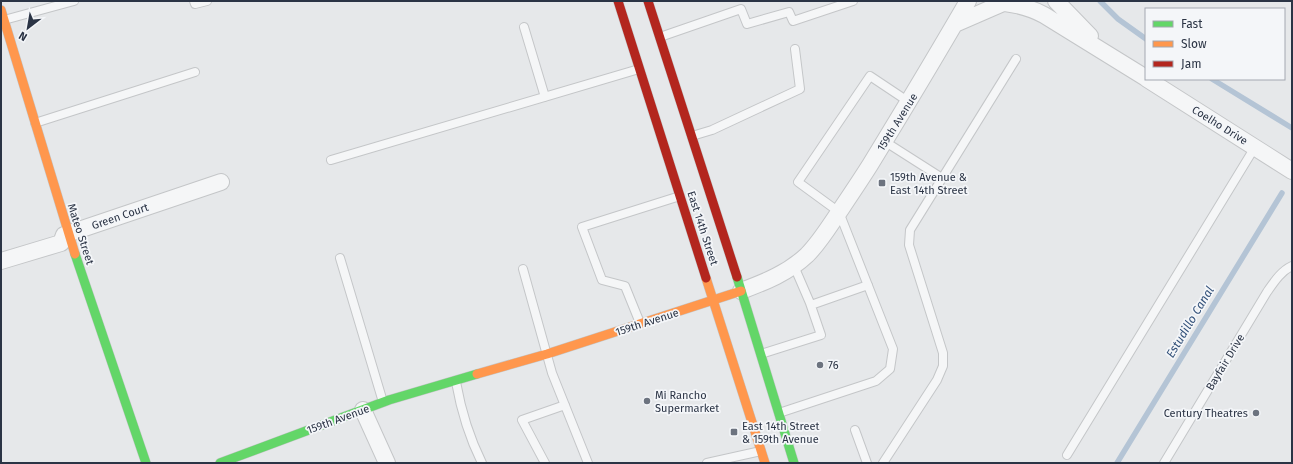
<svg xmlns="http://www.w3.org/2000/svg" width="1293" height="464" viewBox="0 0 1293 464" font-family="'Fira Sans',sans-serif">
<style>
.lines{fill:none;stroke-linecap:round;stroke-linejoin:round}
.stream{stroke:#b4c4d5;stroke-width:5.5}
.lane-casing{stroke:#c4c6c8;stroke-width:10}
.street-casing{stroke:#c4c6c8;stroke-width:18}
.fast-casing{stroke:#c4c6c8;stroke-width:10}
.slow-casing{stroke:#c4c6c8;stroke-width:10}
.jam-casing{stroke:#c4c6c8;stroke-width:10}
.lane{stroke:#f5f6f7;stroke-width:8}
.street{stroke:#f5f6f7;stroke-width:16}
.fast{stroke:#63d668;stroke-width:9}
.slow{stroke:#ff974d;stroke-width:9}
.jam{stroke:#b3261e;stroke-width:9}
.poi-dot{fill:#6c737f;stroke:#f4f6f9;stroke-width:1.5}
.labels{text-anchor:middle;stroke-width:3.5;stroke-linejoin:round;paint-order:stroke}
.street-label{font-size:11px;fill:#2b3445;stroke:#f4f6f9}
.poi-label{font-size:11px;fill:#2b3445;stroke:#f4f6f9;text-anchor:start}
.water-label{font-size:12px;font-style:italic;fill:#34527a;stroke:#f4f6f9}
</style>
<rect width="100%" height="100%" fill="#e6e8ea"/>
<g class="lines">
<path class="stream" d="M1100 1 1118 19 1146 39
M1212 79 1292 128
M1117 463 1282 193"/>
<defs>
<path id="lane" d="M194 1 195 4 207 1
M4 20 74 1
M524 27 545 97
M660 37 741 9 747 24 789 12 793 21 853 1
M35 123 195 72
M692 136 712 130 800 89 795 49
M884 141 942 178
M331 160 639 69
M340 258 383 402
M523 269 552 373 588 463
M811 305 868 285
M640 323 625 286 602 280 582 227 680 196
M761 354 821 335 810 303 794 266
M456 382C461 410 469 437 482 463
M779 413 876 381 890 369 893 349 839 212 798 182 870 76 909 102
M855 430 867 463
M1067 455 1255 147
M545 463 522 420 565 405
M707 463 761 451
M883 463 937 380 943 366V353L909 245 910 230 1016 59
M1164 463 1267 292C1274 282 1281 271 1292 266"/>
<path id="street" d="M1056 1 1090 36
M1005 3C1020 5 1031 8 1044 15L1146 78
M955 24 1001 4
M1147 79 1292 171
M1 261 61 243 64 235 221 182
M741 291C765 282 788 273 807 255 817 245 825 233 833 221 845 203 858 184 870 165 903 111 936 56 968 1
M363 410 387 463"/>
<path id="fast" d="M75 254 146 463
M737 277 794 463
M220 463 389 400 477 374"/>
<path id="slow" d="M1 10 75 254
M706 278 765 463
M477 374 547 354 741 291"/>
<path id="jam" d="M618 1 706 278
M648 1 737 277"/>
</defs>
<use href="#lane" class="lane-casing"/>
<use href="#street" class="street-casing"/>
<use href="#fast" class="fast-casing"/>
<use href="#slow" class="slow-casing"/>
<use href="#jam" class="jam-casing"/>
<use href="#lane" class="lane"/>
<use href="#street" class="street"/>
<use href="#fast" class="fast"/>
<use href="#slow" class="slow"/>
<use href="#jam" class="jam"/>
</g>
<g class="poi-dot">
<rect x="878" y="179" width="8" height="8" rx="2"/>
<circle cx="820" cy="365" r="4"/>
<circle cx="647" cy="401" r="4"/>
<circle cx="1256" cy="413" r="4"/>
<rect x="730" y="428" width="8" height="8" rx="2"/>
</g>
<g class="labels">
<g class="street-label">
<text transform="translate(897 122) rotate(-58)" y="4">159th Avenue</text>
<text transform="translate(1220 125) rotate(32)" y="4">Coelho Drive</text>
<text transform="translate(120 216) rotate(-19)" y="4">Green Court</text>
<text transform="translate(703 228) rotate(72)" y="4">East 14th Street</text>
<text transform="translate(81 234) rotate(72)" y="4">Mateo Street</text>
<text transform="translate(647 322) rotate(-18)" y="4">159th Avenue</text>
<text transform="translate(1225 362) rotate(-59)" y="4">Bayfair Drive</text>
<text transform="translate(338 419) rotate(-20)" y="4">159th Avenue</text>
</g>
<g class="poi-label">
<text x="890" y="181">159th Avenue &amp;<tspan x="890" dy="13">East 14th Street</tspan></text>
<text x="828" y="369">76</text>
<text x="655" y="399">Mi Rancho<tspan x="655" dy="13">Supermarket</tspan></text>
<text x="1248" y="417" text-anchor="end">Century Theatres</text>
<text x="742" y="430">East 14th Street<tspan x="742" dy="13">&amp; 159th Avenue</tspan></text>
</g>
<g class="water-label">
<text transform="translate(1190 322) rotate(-59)" y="4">Estudillo Canal</text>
</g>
</g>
<rect width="1293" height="464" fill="none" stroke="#2b3445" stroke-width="4"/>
<rect x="1145" y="8" width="140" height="72" fill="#f4f6f9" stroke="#a4a8b1"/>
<rect x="1153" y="21" width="20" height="6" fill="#63d668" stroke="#a4a8b1"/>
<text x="1181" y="28" font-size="12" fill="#2b3445">Fast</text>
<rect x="1153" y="41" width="20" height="6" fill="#ff974d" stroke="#a4a8b1"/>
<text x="1181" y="48" font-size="12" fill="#2b3445">Slow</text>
<rect x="1153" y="61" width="20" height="6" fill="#b3261e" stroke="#a4a8b1"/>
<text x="1181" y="68" font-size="12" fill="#2b3445">Jam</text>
<g transform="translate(28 28) rotate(211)" stroke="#f4f6f9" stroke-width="3" paint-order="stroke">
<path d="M0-3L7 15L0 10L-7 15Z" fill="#2b3445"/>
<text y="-6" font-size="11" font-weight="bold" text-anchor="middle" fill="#2b3445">N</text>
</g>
</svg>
